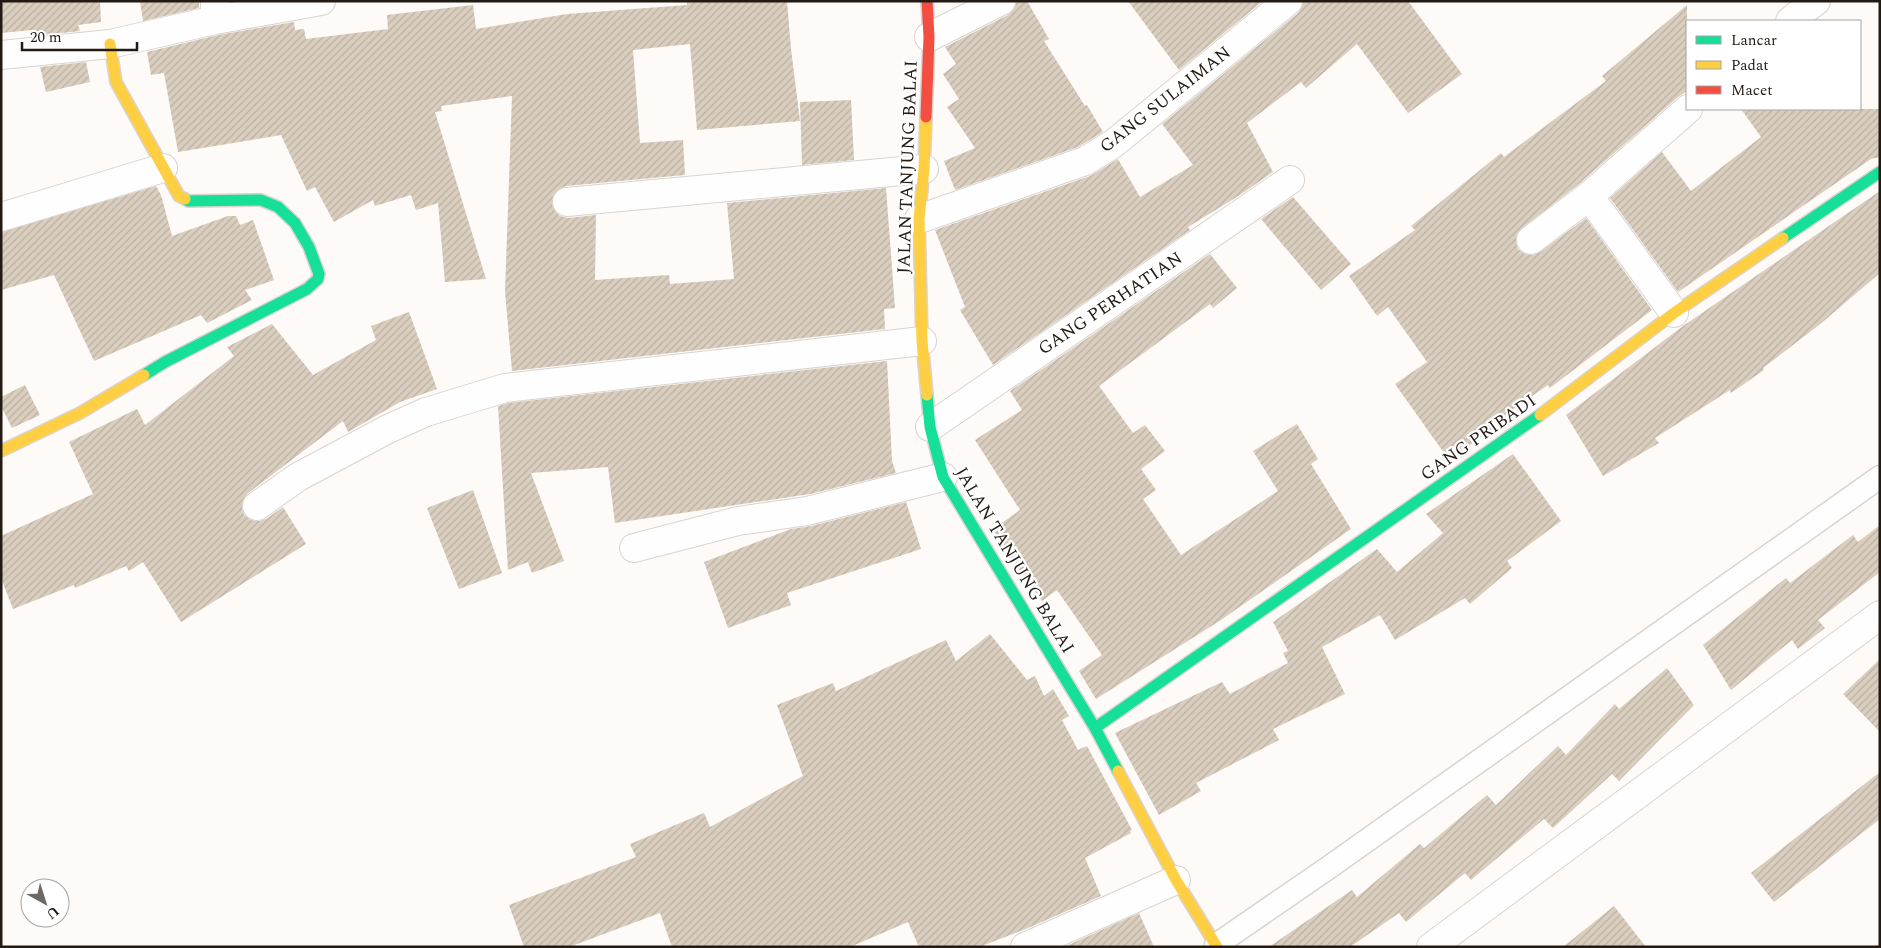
<svg xmlns="http://www.w3.org/2000/svg" width="1881" height="948" viewBox="0 0 1881 948" font-family="Spectral,serif">
<style>
.building{fill:url(#building-hatch)}
.lines{fill:none;stroke-linecap:round;stroke-linejoin:round}
.lane-casing{stroke:#d9d4cf;stroke-width:25}
.street-casing{stroke:#d9d4cf;stroke-width:30}
.fast-casing{stroke:#d9d4cf;stroke-width:14}
.slow-casing{stroke:#d9d4cf;stroke-width:14}
.jam-casing{stroke:#d9d4cf;stroke-width:14}
.lane{stroke:#fffefe;stroke-width:22}
.street{stroke:#fffefe;stroke-width:28}
.fast{stroke:#16e098;stroke-width:11}
.slow{stroke:#ffcf43;stroke-width:11}
.jam{stroke:#f24e42;stroke-width:11}
.labels{text-anchor:middle;stroke-width:4.5;stroke-linejoin:round;paint-order:stroke}
.street-label{font-size:18px;fill:#231a13;stroke:#fff}
</style>
<defs>
<pattern id="building-hatch" width="6" height="6" patternUnits="userSpaceOnUse" patternTransform="scale(1.25)"><rect width="6" height="6" fill="#dacebf"/><path d="M-1 1l2-2M0 6l6-6M5 7l2-2" fill="none" stroke="#bbb0a3"/></pattern>
</defs>
<rect width="100%" height="100%" fill="#fdfaf8"/>
<path class="building" d="M1 1H100L101 22 78 25 80 31 33 36 32 30 1 33Z
M140 1H199V8L143 21Z
M687 1H787L791 49 800 121 697 130 690 44 633 50 640 143 683 140 685 175 566 186 558 190 553 196 552 204 555 211 560 216 568 218 596 215 595 280 669 275 670 284 734 279 727 203 886 188 895 308 884 309 885 329 512 371 505 292 512 96 441 106 442 111 435 112 486 279 445 282 438 203 416 210 411 195 375 206 373 200 334 222 315 187 307 191 281 135 178 152 164 73 151 75 147 52 218 35 294 22 295 30 304 29 306 39 388 29 387 15 473 5 476 29 567 14 687 5Z
M1017 1H1027L1049 39 1044 41 1085 106 1087 105 1103 132 1078 147 955 190 944 161 975 148 947 107 959 99 943 74 956 64 945 47 1008 15 1014 9Z
M1128 1H1263L1179 70Z
M1303 1H1408L1462 74 1408 113 1357 44 1306 88 1301 82 1247 123 1273 172 1240 195 1188 227 1190 230 993 365 960 310 965 307 935 230 1090 176 1118 159 1140 197 1193 165 1162 124 1298 13 1302 7Z
M1687 5V91L1678 97 1579 184 1522 228 1517 234 1516 241 1518 249 1525 254 1533 255 1540 252 1586 218 1652 310 1550 388 1548 385 1492 424 1494 428 1449 460 1395 384 1427 362 1388 307 1377 316 1349 276 1415 230 1411 226 1501 153 1504 157 1606 81 1602 76Z
M86 62 90 82 46 92 40 67Z
M851 100 854 160 802 165 800 102Z
M1741 109H1880V157L1871 159 1678 292 1610 198 1662 152 1691 191 1761 137Z
M156 186 161 195 172 236 228 216H236L240 225 253 220 274 280 245 290 252 300 207 323 201 315 94 361 54 275 1 290V232Z
M1880 191V273L1819 325 1763 368 1764 370 1731 393 1730 390 1655 438 1659 443 1603 476 1566 415 1683 326Z
M1293 197 1351 264 1321 290 1261 219Z
M1210 254 1237 288 1213 308 1210 304 1099 386 1133 433 1145 425 1165 451 1141 469 1156 490 1143 499 1181 555 1278 491 1253 451 1297 424 1318 459 1311 464 1351 529 1221 620 1096 699 1079 671 1102 655 1057 590 1042 601 1012 560 993 529 1020 510 975 440 1022 410 1010 391Z
M409 312 437 389 400 402 348 432 343 421 248 493 243 500 242 508 244 515 251 520 259 521 266 519 283 507 306 544 181 622 143 562 129 571 126 566 75 588 74 585 13 609 1 578V536L93 494 69 442 137 409 145 425 234 356 227 347 272 324 313 375 376 340 371 326Z
M887 361 892 461 896 473 810 494 615 523 608 467 531 473 564 561 532 573 528 562 508 570 498 406 508 403Z
M25 385 40 415 12 428 1 406V397Z
M1513 454 1561 521 1507 561 1512 568 1470 604 1465 598 1395 640 1380 615 1322 647 1345 694 1273 729 1279 740 1196 783 1201 791 1159 815 1115 733 1222 682 1230 694 1288 663 1283 653 1288 651 1273 622 1377 549 1397 572 1443 533 1426 514Z
M473 490 502 573 459 589 427 508Z
M906 502 921 549 787 593 791 605 728 628 704 562 791 529 811 526Z
M1880 525V572L1818 620 1825 628 1798 649 1792 640 1731 690 1703 645 1786 578 1790 583 1853 535 1858 542Z
M990 634 1027 680 1035 676 1044 696 1053 689 1069 716 1062 720 1078 750 1087 746 1132 830 1130 831 1131 833 1085 858 1101 896 1028 928 979 947H919L908 922 850 947H672L660 913 569 947H524L509 905 636 857 630 844 704 813 710 827 803 776 777 705 833 683 836 691 946 640 956 661Z
M1880 659V732L1843 694Z
M1667 668 1694 705 1619 781 1612 774 1553 828 1544 819 1471 880 1465 873 1406 922 1399 913 1350 947H1269L1352 890 1357 897 1420 844 1424 848 1487 795 1496 805 1558 746 1566 755 1615 704 1619 709Z
M1880 772V819L1774 902 1751 873Z
M1614 906 1646 947H1563Z
M1139 913 1154 947H1064Z"/>
<g class="lines">
<defs>
<path id="lane" d="M1216 945 1328 868 1880 477"/>
<path id="street" d="M215 20 321 1
M1790 21 1816 1
M929 37 1001 1
M1 55 110 44 215 20V1
M567 202 924 169
M1 217 163 168
M919 219 1085 161 1113 144 1288 1
M1531 240 1589 196
M1674 313 1589 196 1688 109
M930 427 1290 180
M257 506 298 477 388 429 426 412 505 388 922 341
M634 548 738 521 807 511 943 477
M1025 947 1176 880
M1431 947 1880 615"/>
<path id="fast" d="M1783 238 1880 172
M144 375 165 362 307 289 318 279 319 274 309 247 295 223 278 207 261 200 188 201 185 199
M927 395 930 427 943 477 1095 728 1118 771
M1095 728 1540 415"/>
<path id="slow" d="M110 44 116 82 179 196 185 199
M926 117 924 169 919 219 922 341 927 395
M1540 415 1674 313 1783 238
M1 451 80 413 144 375
M1118 771 1176 880 1217 947"/>
<path id="jam" d="M926 117 929 37 927 1"/>
</defs>
<use href="#lane" class="lane-casing"/>
<use href="#street" class="street-casing"/>
<use href="#fast" class="fast-casing"/>
<use href="#slow" class="slow-casing"/>
<use href="#jam" class="jam-casing"/>
<use href="#lane" class="lane"/>
<use href="#street" class="street"/>
<use href="#fast" class="fast"/>
<use href="#slow" class="slow"/>
<use href="#jam" class="jam"/>
</g>
<g class="labels">
<g class="street-label">
<text transform="translate(1165 99) rotate(-38)" y="6">GANG SULAIMAN</text>
<text transform="translate(907 167) rotate(-88)" y="6">JALAN TANJUNG BALAI</text>
<text transform="translate(1110 303) rotate(-34)" y="6">GANG PERHATIAN</text>
<text transform="translate(1478 437) rotate(-35)" y="6">GANG PRIBADI</text>
<text transform="translate(1015 560) rotate(59)" y="6">JALAN TANJUNG BALAI</text>
</g>
</g>
<rect width="1881" height="948" fill="none" stroke="#231a13" stroke-width="5"/>
<rect x="1686" y="20" width="175" height="90" fill="#ffffff" stroke="#a7a3a1"/>
<rect x="1696" y="36" width="25" height="8" fill="#16e098" stroke="#a7a3a1"/>
<text x="1731" y="45" font-size="15" fill="#231a13">Lancar</text>
<rect x="1696" y="61" width="25" height="8" fill="#ffcf43" stroke="#a7a3a1"/>
<text x="1731" y="70" font-size="15" fill="#231a13">Padat</text>
<rect x="1696" y="86" width="25" height="8" fill="#f24e42" stroke="#a7a3a1"/>
<text x="1731" y="95" font-size="15" fill="#231a13">Macet</text>
<g transform="translate(45 903) rotate(141)"><circle r="24" fill="#ffffff" stroke="#a7a3a1"/>
<path d="M0-4L9 19L0 12L-9 19Z" fill="#6f6863"/>
<text y="-8" font-size="14" font-weight="bold" text-anchor="middle" fill="#231a13">U</text>
</g>
<path d="M22 42v8h115v-8" fill="none" stroke="#231a13" stroke-width="2.5"/>
<text x="30" y="42" font-size="15" fill="#231a13" stroke="#ffffff" stroke-width="4" paint-order="stroke">20 m</text>
</svg>
